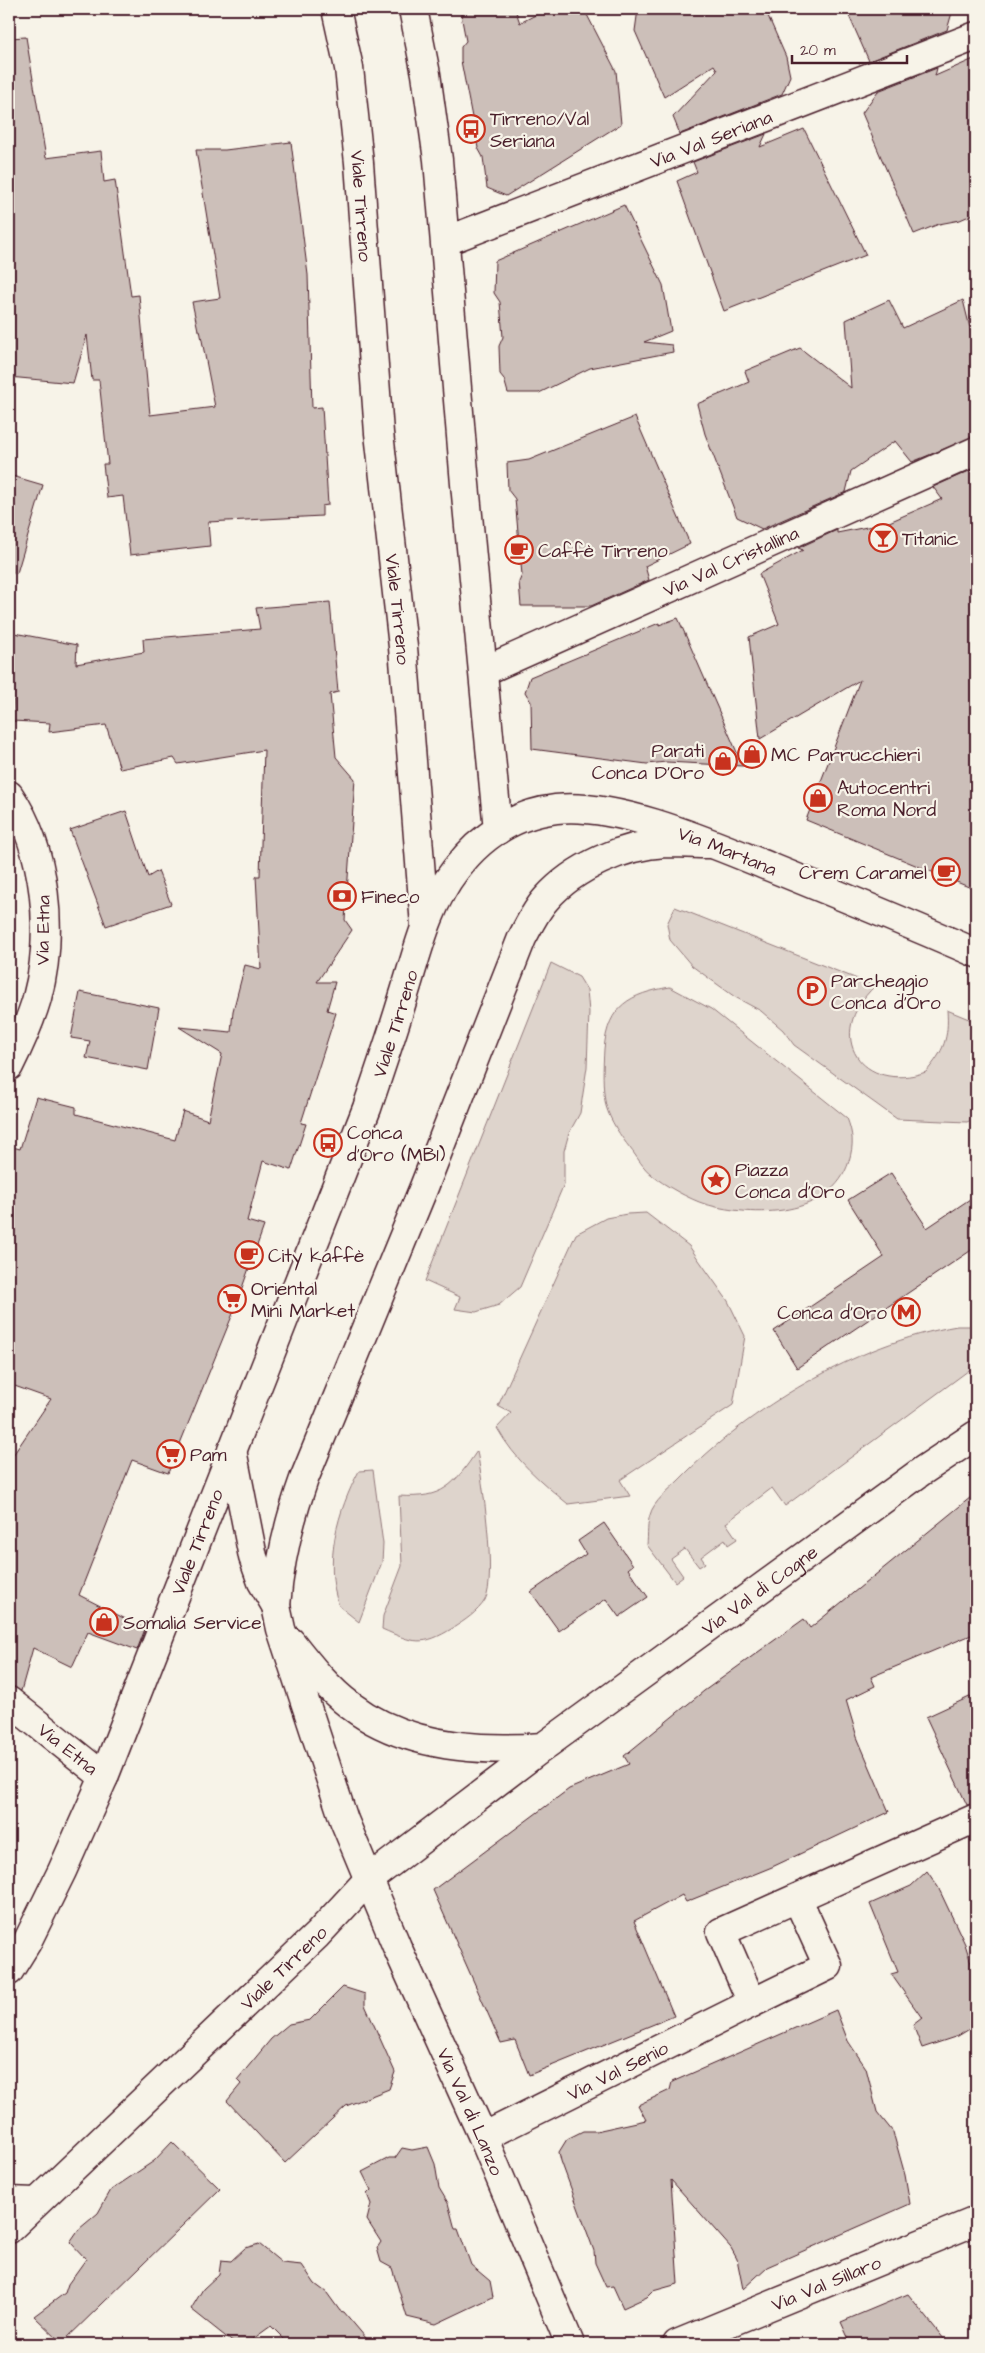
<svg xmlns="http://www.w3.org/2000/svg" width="985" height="2353" viewBox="0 0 985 2353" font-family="'Architects Daughter',sans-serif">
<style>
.green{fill:#ded4cc;stroke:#947a7c}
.building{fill:#ccbfb9;stroke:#4a1f2b}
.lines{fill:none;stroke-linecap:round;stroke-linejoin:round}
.minor-casing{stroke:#4a1f2b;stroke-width:31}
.major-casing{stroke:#4a1f2b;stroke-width:31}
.minor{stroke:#f7f3e8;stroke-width:28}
.major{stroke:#f7f3e8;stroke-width:28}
.labels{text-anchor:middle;stroke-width:4.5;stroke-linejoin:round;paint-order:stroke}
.poi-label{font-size:19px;fill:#4a1f2b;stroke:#f7f3e8;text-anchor:start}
.street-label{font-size:19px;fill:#4a1f2b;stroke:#f7f3e8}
</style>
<rect width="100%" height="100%" fill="#f7f3e8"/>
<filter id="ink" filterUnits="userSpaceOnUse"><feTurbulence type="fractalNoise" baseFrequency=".02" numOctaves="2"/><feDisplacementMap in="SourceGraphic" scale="10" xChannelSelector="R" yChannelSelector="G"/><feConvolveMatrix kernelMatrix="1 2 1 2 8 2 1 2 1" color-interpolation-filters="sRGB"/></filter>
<g filter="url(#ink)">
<path class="green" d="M675 907 875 986C822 1036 862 1094 926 1072 944 1051 949 1038 947 1010L976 1022V1118L967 1122 897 1119 794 1045 783 1030 761 1011 735 997 692 966 670 940 667 924Z
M551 963 579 977 587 990 589 1012 587 1067 580 1113 569 1133 564 1151V1184L520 1287 499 1305 476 1312 455 1309 460 1297 425 1281Z
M670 987 711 1009 847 1118C853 1134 854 1144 849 1161 832 1218 752 1218 705 1204 691 1200 662 1184 652 1175 643 1168 637 1157 630 1148 621 1137 610 1120 606 1106 602 1088 603 1067 604 1049 608 1005 630 994 670 987Z
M646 1213 689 1246 728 1301 745 1336 733 1405 620 1480 630 1496 568 1504C540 1481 515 1460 497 1428L511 1413 498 1406 576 1234 606 1218 627 1214Z
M957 1326H976V1365L785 1506 772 1488 726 1523 737 1539 728 1545 725 1539 701 1557 705 1563 699 1567 685 1549 671 1559 683 1576 675 1582 647 1545C648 1535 647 1524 650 1515 653 1502 670 1489 679 1480 749 1408 857 1343 957 1326Z
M477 1451C482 1478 497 1579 485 1600 478 1612 464 1621 453 1628 422 1647 414 1643 382 1629L383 1616 402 1566 399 1496C443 1499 454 1485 477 1451Z
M373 1470 383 1544 382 1562 359 1622 339 1606C323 1562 338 1510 359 1471Z"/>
<path class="building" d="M460 9H515L520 23 547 9H584L616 71 621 124 506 196 487 188 483 157 478 148 461 61V47L466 41Z
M638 9H765L786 57 790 76 782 94 680 134 673 117 717 70 714 65 664 97 635 31Z
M846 9H953L947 30 869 61Z
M26 37 46 158 101 151 104 182 115 180 131 296 139 295 150 415 215 407 200 330H198L192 302 220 298 196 150H225L291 142 308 275 312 408 322 407 328 505 322 506V516L208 522 210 546 130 555 123 496 107 498 103 464H108L99 380H92L87 335 73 383 9 377V38Z
M976 58V213L960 220 939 224 914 234 862 113 878 91 937 68 935 76Z
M804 129 866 255 724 311 677 181 697 172 693 162 766 134 760 147Z
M624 205 663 285 671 331 644 342 672 345 673 352 590 368 539 393H508L504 379 500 374 499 346 503 337 500 302 494 293 495 261Z
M889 300 903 328 963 300 976 352V436L912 462 895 441 851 471 846 492 762 529 737 517 705 434 697 404 749 382 745 371 800 348 851 388 846 320Z
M635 417 690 544 645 566 649 580 591 606H521L519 582 522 575 515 499 508 490 507 463 529 460Z
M976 468V890L806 820 860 680 760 739 749 637 779 624 759 574 803 550 798 548 837 530V533L887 523 942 499 933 487Z
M9 475 43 485 17 573 9 572Z
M330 602 338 692 330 694 336 757 355 779 345 920 352 930 317 982H335L327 1010 336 1013 301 1123 306 1124 291 1170 263 1161 247 1221 264 1226 232 1316 168 1473 132 1460 79 1595 145 1629 137 1650 88 1632 72 1667 33 1648 21 1691 9 1686V1461L51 1399 9 1384V1146L20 1149 36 1097 76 1107V1114L175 1140 183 1111 208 1120 222 1054 179 1027 231 1032 233 1011 245 965 261 969 256 876H260L264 750 178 764 174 758 120 769 106 725 49 732 50 723 12 721 13 700 9 698V632L77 645 76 664 144 652 143 639 260 629 256 608Z
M678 618 743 766 666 762 647 764 532 749 531 702 525 692 530 677 659 623V625Z
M126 811 148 877 158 871 171 904 106 926 70 830Z
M80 992 159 1008 148 1070 86 1058 90 1041 71 1038Z
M891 1173 927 1228 976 1195V1247L797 1368 774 1331 884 1257 848 1200Z
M976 1493V1633L871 1677 875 1686 846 1700 857 1737 889 1812 772 1867 686 1902 682 1895 634 1921 674 2016 529 2075 515 2040 501 2043 433 1890 569 1789 629 1764 624 1756 704 1691 804 1619 810 1628Z
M604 1523 633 1565 628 1569 648 1597 619 1617 606 1599 559 1631 531 1592 586 1554 578 1541Z
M976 1694V1803L967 1805 926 1717Z
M927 1871 938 1887 965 1944 976 1979V2025L958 2036 922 2048 913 2025 922 2018 891 1974 898 1972 870 1904 911 1886Z
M343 1987 365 1994V2005L395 2072 389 2089 346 2106 285 2163 227 2101 241 2084 237 2080 271 2039 289 2024 310 2020Z
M836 2010 848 2041 866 2068 877 2112 893 2132 905 2175 910 2204 767 2267 743 2289 737 2259 731 2248 671 2180 678 2284 653 2291 647 2297 623 2308 613 2286 606 2287 595 2263 594 2251 561 2161 559 2152 567 2139 583 2131H596L646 2120 638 2105 670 2090 672 2082Z
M172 2142 220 2189 62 2343 34 2316 65 2293 68 2284 86 2259 70 2242 79 2229 98 2213 111 2190 154 2161Z
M428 2147 435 2164 439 2188 448 2203 455 2229H458L471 2265 490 2281 493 2297 436 2324 407 2317 392 2268 381 2262 377 2248 381 2242 367 2220 371 2204 367 2194 371 2190 362 2172 389 2158H395L402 2148 412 2150Z
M259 2244 282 2263 302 2265 315 2284 327 2293 340 2311 344 2312 371 2344H289L271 2326 246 2344H235L191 2309 203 2289 219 2274 221 2260 231 2261 245 2248Z
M908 2294 948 2344H851L841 2322Z"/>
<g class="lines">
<defs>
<g id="minor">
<path id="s1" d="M336 9 349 68 359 163 379 433 403 647 425 926"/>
<path d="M413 9 426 74 438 160 465 484 498 830"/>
<path id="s2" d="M446 241 976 36"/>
<path id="s3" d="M484 671 976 451"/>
<path d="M9 795C47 850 54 934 37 998 30 1022 20 1044 9 1066"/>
<path id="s4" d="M232 1450 253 1557 262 1582 276 1606 281 1629 344 1820 397 1947 483 2137 570 2344"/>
<path d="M276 1606C279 1562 289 1521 304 1479L424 1187 522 938C529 925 536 910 546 899 574 867 624 845 666 843 680 843 695 844 709 844"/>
<path d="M291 1642C309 1665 328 1689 351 1706 405 1747 479 1752 543 1747"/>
<path id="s5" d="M9 1701 104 1777"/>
<path d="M752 2003 828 1966 798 1900"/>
<path id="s6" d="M483 2137 752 2003 721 1932 976 1818"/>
<path d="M9 2201 35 2202"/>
<path id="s7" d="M677 2344 976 2221"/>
</g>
<g id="major">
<path id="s8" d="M9 1971 27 1942 62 1871 104 1777 367 1108C379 1072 392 1035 403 998 417 954 427 906 456 869 481 836 515 814 556 809 618 802 713 844 770 867 839 895 908 923 976 953"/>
<path id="s9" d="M9 2229 317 1935 368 1880 543 1747 922 1471 976 1435"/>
</g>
</defs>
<use href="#minor" class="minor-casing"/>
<use href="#major" class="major-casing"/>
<use href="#minor" class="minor"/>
<use href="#major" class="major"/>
</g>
</g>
<defs>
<symbol id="bus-ring" viewBox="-11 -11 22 22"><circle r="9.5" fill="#f7f3e8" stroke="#c8321e" stroke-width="1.5"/><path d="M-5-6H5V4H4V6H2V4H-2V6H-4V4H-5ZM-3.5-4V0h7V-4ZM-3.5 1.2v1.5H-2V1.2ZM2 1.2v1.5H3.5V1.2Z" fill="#c8321e"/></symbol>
<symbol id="bar-ring" viewBox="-11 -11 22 22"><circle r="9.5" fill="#f7f3e8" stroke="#c8321e" stroke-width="1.5"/><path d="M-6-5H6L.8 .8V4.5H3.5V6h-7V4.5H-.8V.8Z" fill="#c8321e"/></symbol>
<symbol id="cafe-ring" viewBox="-11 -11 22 22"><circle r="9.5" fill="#f7f3e8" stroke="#c8321e" stroke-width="1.5"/><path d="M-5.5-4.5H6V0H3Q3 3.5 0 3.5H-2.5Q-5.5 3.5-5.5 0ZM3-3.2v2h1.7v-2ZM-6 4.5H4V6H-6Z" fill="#c8321e"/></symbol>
<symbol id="shop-ring" viewBox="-11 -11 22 22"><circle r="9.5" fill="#f7f3e8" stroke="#c8321e" stroke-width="1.5"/><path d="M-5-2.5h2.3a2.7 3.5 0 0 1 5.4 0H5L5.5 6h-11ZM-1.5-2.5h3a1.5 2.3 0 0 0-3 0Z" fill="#c8321e"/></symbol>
<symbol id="bank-ring" viewBox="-11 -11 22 22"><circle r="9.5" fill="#f7f3e8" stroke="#c8321e" stroke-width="1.5"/><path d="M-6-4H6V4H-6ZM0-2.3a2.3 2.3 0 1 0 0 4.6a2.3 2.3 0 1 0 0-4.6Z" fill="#c8321e"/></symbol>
<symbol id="parking-ring" viewBox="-11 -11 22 22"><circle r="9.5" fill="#f7f3e8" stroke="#c8321e" stroke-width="1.5"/><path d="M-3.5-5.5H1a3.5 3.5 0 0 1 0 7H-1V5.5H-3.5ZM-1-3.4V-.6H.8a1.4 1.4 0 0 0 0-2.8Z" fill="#c8321e"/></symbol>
<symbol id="sight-ring" viewBox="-11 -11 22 22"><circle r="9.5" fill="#f7f3e8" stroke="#c8321e" stroke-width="1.5"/><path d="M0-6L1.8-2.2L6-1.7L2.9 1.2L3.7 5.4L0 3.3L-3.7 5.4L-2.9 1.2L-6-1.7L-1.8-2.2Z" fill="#c8321e"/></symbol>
<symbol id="supermarket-ring" viewBox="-11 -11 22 22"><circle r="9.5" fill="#f7f3e8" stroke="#c8321e" stroke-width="1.5"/><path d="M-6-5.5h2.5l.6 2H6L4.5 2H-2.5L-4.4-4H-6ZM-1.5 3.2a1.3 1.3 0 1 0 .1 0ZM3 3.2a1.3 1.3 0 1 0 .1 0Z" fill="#c8321e"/></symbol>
<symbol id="metro-ring" viewBox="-11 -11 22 22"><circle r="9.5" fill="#f7f3e8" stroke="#c8321e" stroke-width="1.5"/><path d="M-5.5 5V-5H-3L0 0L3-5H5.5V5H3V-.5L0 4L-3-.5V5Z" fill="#c8321e"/></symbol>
</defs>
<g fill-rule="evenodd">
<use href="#bus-ring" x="455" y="113" width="32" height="32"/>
<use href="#bar-ring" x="867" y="522" width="32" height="32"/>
<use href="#cafe-ring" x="503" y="534" width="32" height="32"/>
<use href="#shop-ring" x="736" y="738" width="32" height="32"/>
<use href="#shop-ring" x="707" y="745" width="32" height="32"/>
<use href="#shop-ring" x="802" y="782" width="32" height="32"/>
<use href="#cafe-ring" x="930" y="856" width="32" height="32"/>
<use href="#bank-ring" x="326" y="880" width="32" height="32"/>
<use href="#parking-ring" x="796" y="975" width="32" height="32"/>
<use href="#bus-ring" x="312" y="1127" width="32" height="32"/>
<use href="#sight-ring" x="700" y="1164" width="32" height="32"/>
<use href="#cafe-ring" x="233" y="1239" width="32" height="32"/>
<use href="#supermarket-ring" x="216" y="1283" width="32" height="32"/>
<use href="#metro-ring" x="890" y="1296" width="32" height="32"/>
<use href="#supermarket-ring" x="155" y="1438" width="32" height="32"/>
<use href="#shop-ring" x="88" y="1606" width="32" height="32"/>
</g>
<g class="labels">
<g class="poi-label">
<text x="490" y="125">Tirreno/Val<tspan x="490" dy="22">Seriana</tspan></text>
<text x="902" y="545">Titanic</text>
<text x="538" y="557">Caffè Tirreno</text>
<text x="704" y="757" text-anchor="end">Parati<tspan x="704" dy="22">Conca D'Oro</tspan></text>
<text x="771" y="761">MC Parrucchieri</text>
<text x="837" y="794">Autocentri<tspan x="837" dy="22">Roma Nord</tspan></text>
<text x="927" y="879" text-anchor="end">Crem Caramel</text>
<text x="361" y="903">Fineco</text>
<text x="831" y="987">Parcheggio<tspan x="831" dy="22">Conca d'Oro</tspan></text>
<text x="347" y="1139">Conca<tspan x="347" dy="22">d'Oro (MB1)</tspan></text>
<text x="735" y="1176">Piazza<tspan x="735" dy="22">Conca d'Oro</tspan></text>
<text x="268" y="1262">City kaffè</text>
<text x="251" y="1295">Oriental<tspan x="251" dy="22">Mini Market</tspan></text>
<text x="887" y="1319" text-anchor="end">Conca d'Oro</text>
<text x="190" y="1461">Pam</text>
<text x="123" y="1629">Somalia Service</text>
</g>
<g class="street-label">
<text dy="7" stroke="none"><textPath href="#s2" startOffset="284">Via Val Seriana</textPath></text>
<text dy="7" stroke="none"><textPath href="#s1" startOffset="199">Viale Tirreno</textPath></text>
<text dy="7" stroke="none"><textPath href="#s3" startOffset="270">Via Val Cristallina</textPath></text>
<text dy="7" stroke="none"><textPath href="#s1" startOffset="604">Viale Tirreno</textPath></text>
<text dy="7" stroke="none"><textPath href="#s8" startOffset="1489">Via Martana</textPath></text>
<text transform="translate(42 930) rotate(-89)" y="7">Via Etna</text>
<text dy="7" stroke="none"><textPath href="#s8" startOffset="1024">Viale Tirreno</textPath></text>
<text dy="7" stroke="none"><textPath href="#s8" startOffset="469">Viale Tirreno</textPath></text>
<text dy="7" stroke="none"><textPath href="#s9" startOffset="988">Via Val di Cogne</textPath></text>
<text dy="7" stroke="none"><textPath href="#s5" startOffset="76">Via Etna</textPath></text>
<text dy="7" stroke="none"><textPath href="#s9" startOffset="379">Viale Tirreno</textPath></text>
<text dy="7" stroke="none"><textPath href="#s6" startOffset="150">Via Val Senio</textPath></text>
<text dy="7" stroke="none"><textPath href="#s4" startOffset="706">Via Val di Lanzo</textPath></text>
<text dy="7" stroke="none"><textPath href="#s7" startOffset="161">Via Val Sillaro</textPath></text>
</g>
</g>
<rect width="985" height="2353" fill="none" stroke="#f7f3e8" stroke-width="30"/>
<rect x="15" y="15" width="955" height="2323" fill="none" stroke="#4a1f2b" stroke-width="2" filter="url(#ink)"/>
<path d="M792 55v8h115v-8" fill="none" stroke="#4a1f2b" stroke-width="2.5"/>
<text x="800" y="55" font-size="15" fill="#4a1f2b" stroke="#f7f3e8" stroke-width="4" paint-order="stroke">20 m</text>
</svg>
